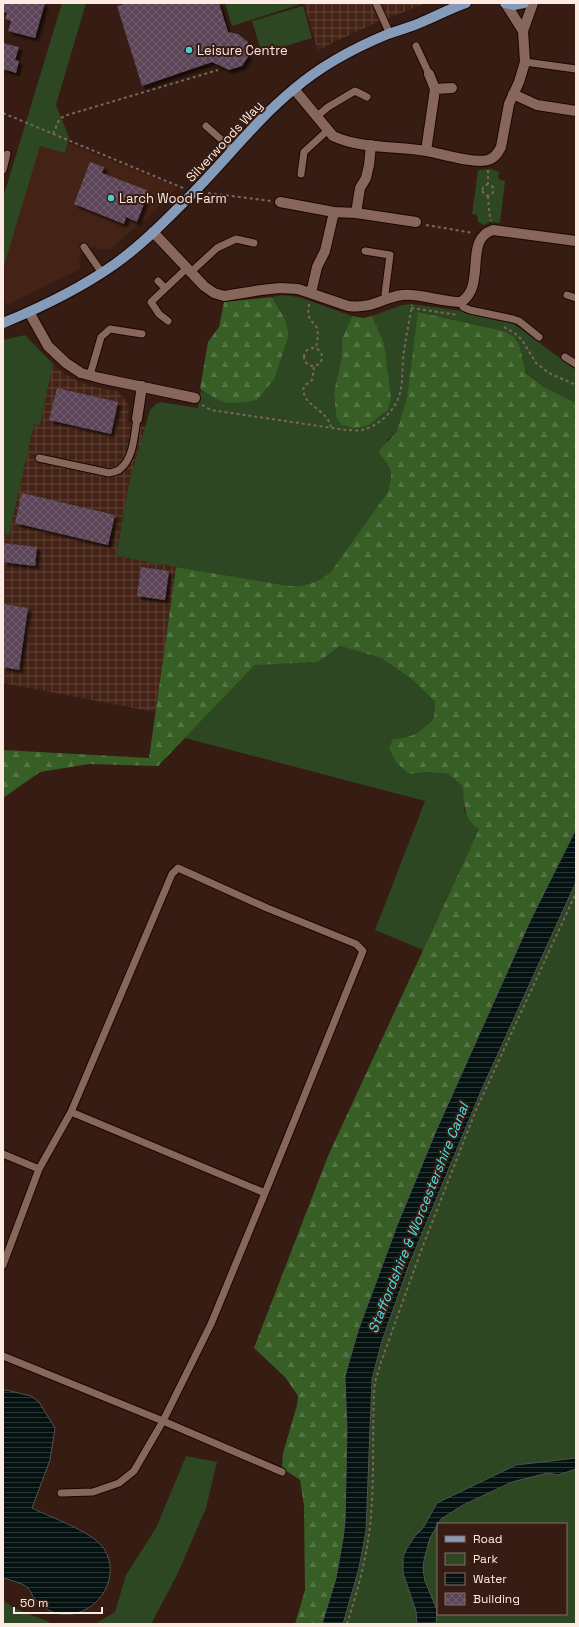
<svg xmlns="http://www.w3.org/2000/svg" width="579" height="1627" viewBox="0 0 579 1627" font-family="'Space Grotesk',sans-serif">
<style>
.built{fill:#442316}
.industrial{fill:url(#industrial-grid)}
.green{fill:#2d4722;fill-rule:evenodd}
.forest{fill:url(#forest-firs)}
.water{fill:url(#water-rules);stroke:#4f5351}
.building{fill:url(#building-cross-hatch);filter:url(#shadow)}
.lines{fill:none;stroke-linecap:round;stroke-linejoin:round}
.service-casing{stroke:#1d0601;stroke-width:9}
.minor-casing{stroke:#1d0601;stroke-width:12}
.primary-casing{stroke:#1d0601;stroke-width:12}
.path{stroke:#7c655b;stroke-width:2;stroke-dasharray:3 3;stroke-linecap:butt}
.service{stroke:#87675b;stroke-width:7}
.minor{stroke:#87675b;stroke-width:10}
.primary{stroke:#859bba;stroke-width:10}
.poi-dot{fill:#54cdc8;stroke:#361c12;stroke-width:1.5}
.labels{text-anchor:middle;stroke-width:4;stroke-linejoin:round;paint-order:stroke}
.poi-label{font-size:13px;fill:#fdebe3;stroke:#361c12;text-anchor:start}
.street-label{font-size:13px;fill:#fdebe3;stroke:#361c12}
.water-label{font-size:14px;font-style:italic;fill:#4be6e8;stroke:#361c12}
</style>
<defs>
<pattern id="industrial-grid" width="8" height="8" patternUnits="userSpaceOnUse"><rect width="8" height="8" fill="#442316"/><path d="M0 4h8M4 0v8" fill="none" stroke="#604338"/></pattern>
<pattern id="forest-firs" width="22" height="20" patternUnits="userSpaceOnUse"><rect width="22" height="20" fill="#365e25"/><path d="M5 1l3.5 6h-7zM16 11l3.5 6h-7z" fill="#547544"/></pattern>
<pattern id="water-rules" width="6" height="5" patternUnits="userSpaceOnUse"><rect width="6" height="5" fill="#051212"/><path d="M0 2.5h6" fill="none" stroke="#2a3534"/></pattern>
<pattern id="building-cross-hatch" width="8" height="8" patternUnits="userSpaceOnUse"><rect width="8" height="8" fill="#5c4558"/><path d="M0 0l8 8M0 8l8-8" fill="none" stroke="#746070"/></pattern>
<filter id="shadow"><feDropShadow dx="3.5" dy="3.5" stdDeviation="1" flood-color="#0009"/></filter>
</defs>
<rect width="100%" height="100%" fill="#361c12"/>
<path class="built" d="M43 133 177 187 149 216 109 250 98 249 96 245 78 256 80 265V269L7 305 3 297V266Z"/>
<path class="industrial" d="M304 3H426L373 24 332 43 318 51Z
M53 364 60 371 79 382 94 387 117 391 127 402 129 409 127 422 146 426 129 483 116 556 176 567 155 712 3 683V535H9L34 424 40 425Z"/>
<path class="green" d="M62 3H86L56 105 69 137 65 153 40 146 3 269V198Z
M225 3H301V4L232 26Z
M303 6 312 38 262 53 252 21Z
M492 169 499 172 498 179 505 181 500 223 490 222 484 225 478 222 477 215 472 214 478 170Z
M282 295 299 297 352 316 342 339V356L334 392 336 417 341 425C363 430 370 425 387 411L384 343 372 316 402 305 412 304 468 312 510 321 576 370V403L544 387 526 372 519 344 513 336 504 331 419 312 407 400 397 431 387 440 391 479 387 493 332 572C319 582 307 586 290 586L176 567 116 556 129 483 150 410 156 404 161 402 198 408 201 390 214 398 275 378 288 338C290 323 279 309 272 297Z
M25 335 53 364 40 425 34 424 9 535 3 534V340Z
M340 646 381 658 414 681 435 702 434 718C420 733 414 737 393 739L409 774 429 772 448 774 464 786V811L479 829 423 950 375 930 425 801 185 738 256 664 318 662Z
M576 882V1624H343L359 1568 366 1531 372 1379 382 1341 409 1265 481 1091ZM438 1524H566V1614H438Z
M186 1456 217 1462 206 1508 177 1575 151 1624H95L115 1612 126 1575 156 1528Z
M3 1600 14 1608 54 1624H3Z"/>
<path class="forest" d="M272 297C279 310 290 322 288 338L275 378 257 400C228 405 224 405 200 389L208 342 219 327 224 302Z
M418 312 504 331 513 336 519 344 526 373 544 387 576 403V829L530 921 436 1131 398 1223 358 1331 345 1376 347 1430 345 1522 343 1539 336 1578 322 1624H295L305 1590 304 1506 300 1480 282 1468 283 1453 297 1405 298 1396 285 1377 254 1348 328 1156 479 829C463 819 464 803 463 786L448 774 429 772 409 774 396 762 389 748 393 739C414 737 420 733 434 718L435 702 414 681 381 658 340 646 318 662 255 665 158 766 89 764 40 772 3 798V750L149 758 176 567 290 586C307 586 319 582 331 572L387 493C394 471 392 469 378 452L397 431 407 398Z
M352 316 364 318 372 316 384 343 391 400 387 411 367 426 353 428 341 425 336 417 334 392 342 356V339Z"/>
<path class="water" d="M576 829V882L481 1091 409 1265 382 1341 372 1379 366 1531 359 1568 343 1624H322L336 1578 343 1539 345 1522 347 1430 345 1376 358 1331 398 1223 436 1131 530 921Z
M6 1390 31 1396 39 1402 55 1428 50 1460 32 1508C52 1518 88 1530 102 1546 125 1576 96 1619 61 1614 51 1613 40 1606 35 1599 32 1596 31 1591 28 1588 23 1583 10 1580 3 1578V1391Z
M576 1458V1469L558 1475 548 1473 512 1482 463 1505 441 1519 430 1538 424 1560 423 1569 425 1581 437 1610 436 1624H417L416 1611 403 1573V1557L407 1548 415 1536 423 1528 437 1503 516 1465Z"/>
<path class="building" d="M4 3H45L35 38 8 31 11 21 5 19 7 13 3 12Z
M128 3H219L228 32 238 34 248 42V57L242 66 229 70 212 62 142 86 117 6Z
M3 43 19 47 15 60 19 61 16 73 3 69Z
M90 162 104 167 102 173 149 191 137 222 126 217 124 224 74 204Z
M57 388 118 402 111 434 49 420Z
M22 493 115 515 108 545 15 523Z
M3 543 37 547 35 566 3 562Z
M141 567 169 571 165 600 137 596Z
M3 604 28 608 19 670 3 667Z"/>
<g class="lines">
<defs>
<path id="service" d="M376 3 390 34
M416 46 429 74
M525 62 576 69
M316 117 328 107 355 91 367 97
M206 126 233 150
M3 170 7 154
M301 174 304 152 328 130
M84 247 102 273
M365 251 390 255 385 294 387 300
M191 272 217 248 236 239 254 243
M158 281 165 288
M567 295 576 298
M461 302 463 307 470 310 513 319 519 321 539 337
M168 321 159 314 151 302 187 268
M565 357 576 364
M90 375 101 337 110 329 142 334
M39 458 109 473C113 472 117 472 120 469 134 458 134 435 137 419
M71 1112 265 1193
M3 1154 39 1169
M3 1265 39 1169 71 1112 172 874 178 868 267 908 356 944 363 951 265 1193 211 1324 163 1421 134 1471 119 1483 93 1492 61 1493
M3 1356 163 1421 282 1472"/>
<path id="minor" d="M523 31 533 3
M294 89 333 136C360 149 398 146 427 151 442 154 475 164 488 160 495 158 498 153 501 147L509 104 519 82 525 62 523 31 506 4
M435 89 452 88
M513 94 537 105 576 111
M426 151 435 89 429 74
M280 202 334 212 356 213 416 222
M356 213 360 188 366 178 369 165 371 145
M153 232 204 286 214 293 224 296 261 290 280 288 298 289 348 306C373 309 381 298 402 295 419 293 442 302 461 302 487 286 463 239 493 230L576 241
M311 293 317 267 325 251 334 212
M29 312 48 346 66 363 81 373 100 378 195 398
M137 419 142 386"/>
<path id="primary" d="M505 3 514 5 524 3
M3 323C42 307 81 288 115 264 143 244 167 219 191 195 226 160 256 120 294 89 322 65 354 48 388 34 399 30 411 27 422 22 437 16 451 8 466 3"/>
</defs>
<use href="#service" class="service-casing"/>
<use href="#minor" class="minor-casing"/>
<use href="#primary" class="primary-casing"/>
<path class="path" d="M3 113 183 188
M53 134 59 120 64 116 218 70
M488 170V184
M482.5 190a5.5 5.5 0 1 1 11 0a5.5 5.5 0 1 1-11 0Z
M208 193 271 201
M488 196 489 212 491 221
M426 225 473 233
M309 304 308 314 310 319 317 328 318 335 316 348
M411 308 458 315
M504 327 516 334 522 340 536 363 549 373 576 385
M304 357a9 9 0 1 1 18 0a9 9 0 1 1-18 0Z
M314 367 312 380 304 386C300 400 317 407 325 416 328 419 330 423 331 427
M202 405 211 410 346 430C351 430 357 431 362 430 379 426 396 410 400 393 403 382 402 371 403 360 405 341 409 323 412 305
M347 1624C356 1595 365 1565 369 1534 375 1488 372 1440 374 1393L375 1382 381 1362 422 1248 476 1110 576 893"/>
<use href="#service" class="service"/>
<use href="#minor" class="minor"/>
<use href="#primary" class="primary"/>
</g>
<g class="poi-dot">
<circle cx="189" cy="50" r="4"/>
<circle cx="111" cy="198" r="4"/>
</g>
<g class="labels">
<g class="poi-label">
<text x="197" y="55">Leisure Centre</text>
<text x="119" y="203">Larch Wood Farm</text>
</g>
<g class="street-label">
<text transform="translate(224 141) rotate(-47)" y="5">Silverwoods Way</text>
</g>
<g class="water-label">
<text transform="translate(418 1218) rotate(-68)" y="5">Staffordshire &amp; Worcestershire Canal</text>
</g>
</g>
<rect width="579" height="1627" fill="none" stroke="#fdebe3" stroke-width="8"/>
<rect x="437" y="1523" width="130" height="92" fill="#361c12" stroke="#866f66"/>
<rect x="445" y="1536" width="20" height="6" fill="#859bba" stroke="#866f66"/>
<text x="473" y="1543" font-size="12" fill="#fdebe3">Road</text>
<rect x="445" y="1553" width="20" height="12" fill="#2d4722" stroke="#866f66"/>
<text x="473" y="1563" font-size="12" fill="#fdebe3">Park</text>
<rect x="445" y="1573" width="20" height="12" fill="url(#water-rules)" stroke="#866f66"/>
<text x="473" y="1583" font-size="12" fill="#fdebe3">Water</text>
<rect x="445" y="1593" width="20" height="12" fill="url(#building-cross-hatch)" stroke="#866f66"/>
<text x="473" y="1603" font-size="12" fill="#fdebe3">Building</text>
<path d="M14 1607v6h88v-6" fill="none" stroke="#fdebe3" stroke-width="2"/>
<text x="20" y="1607" font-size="12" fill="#fdebe3" stroke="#361c12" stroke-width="3" paint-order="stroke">50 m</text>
</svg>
